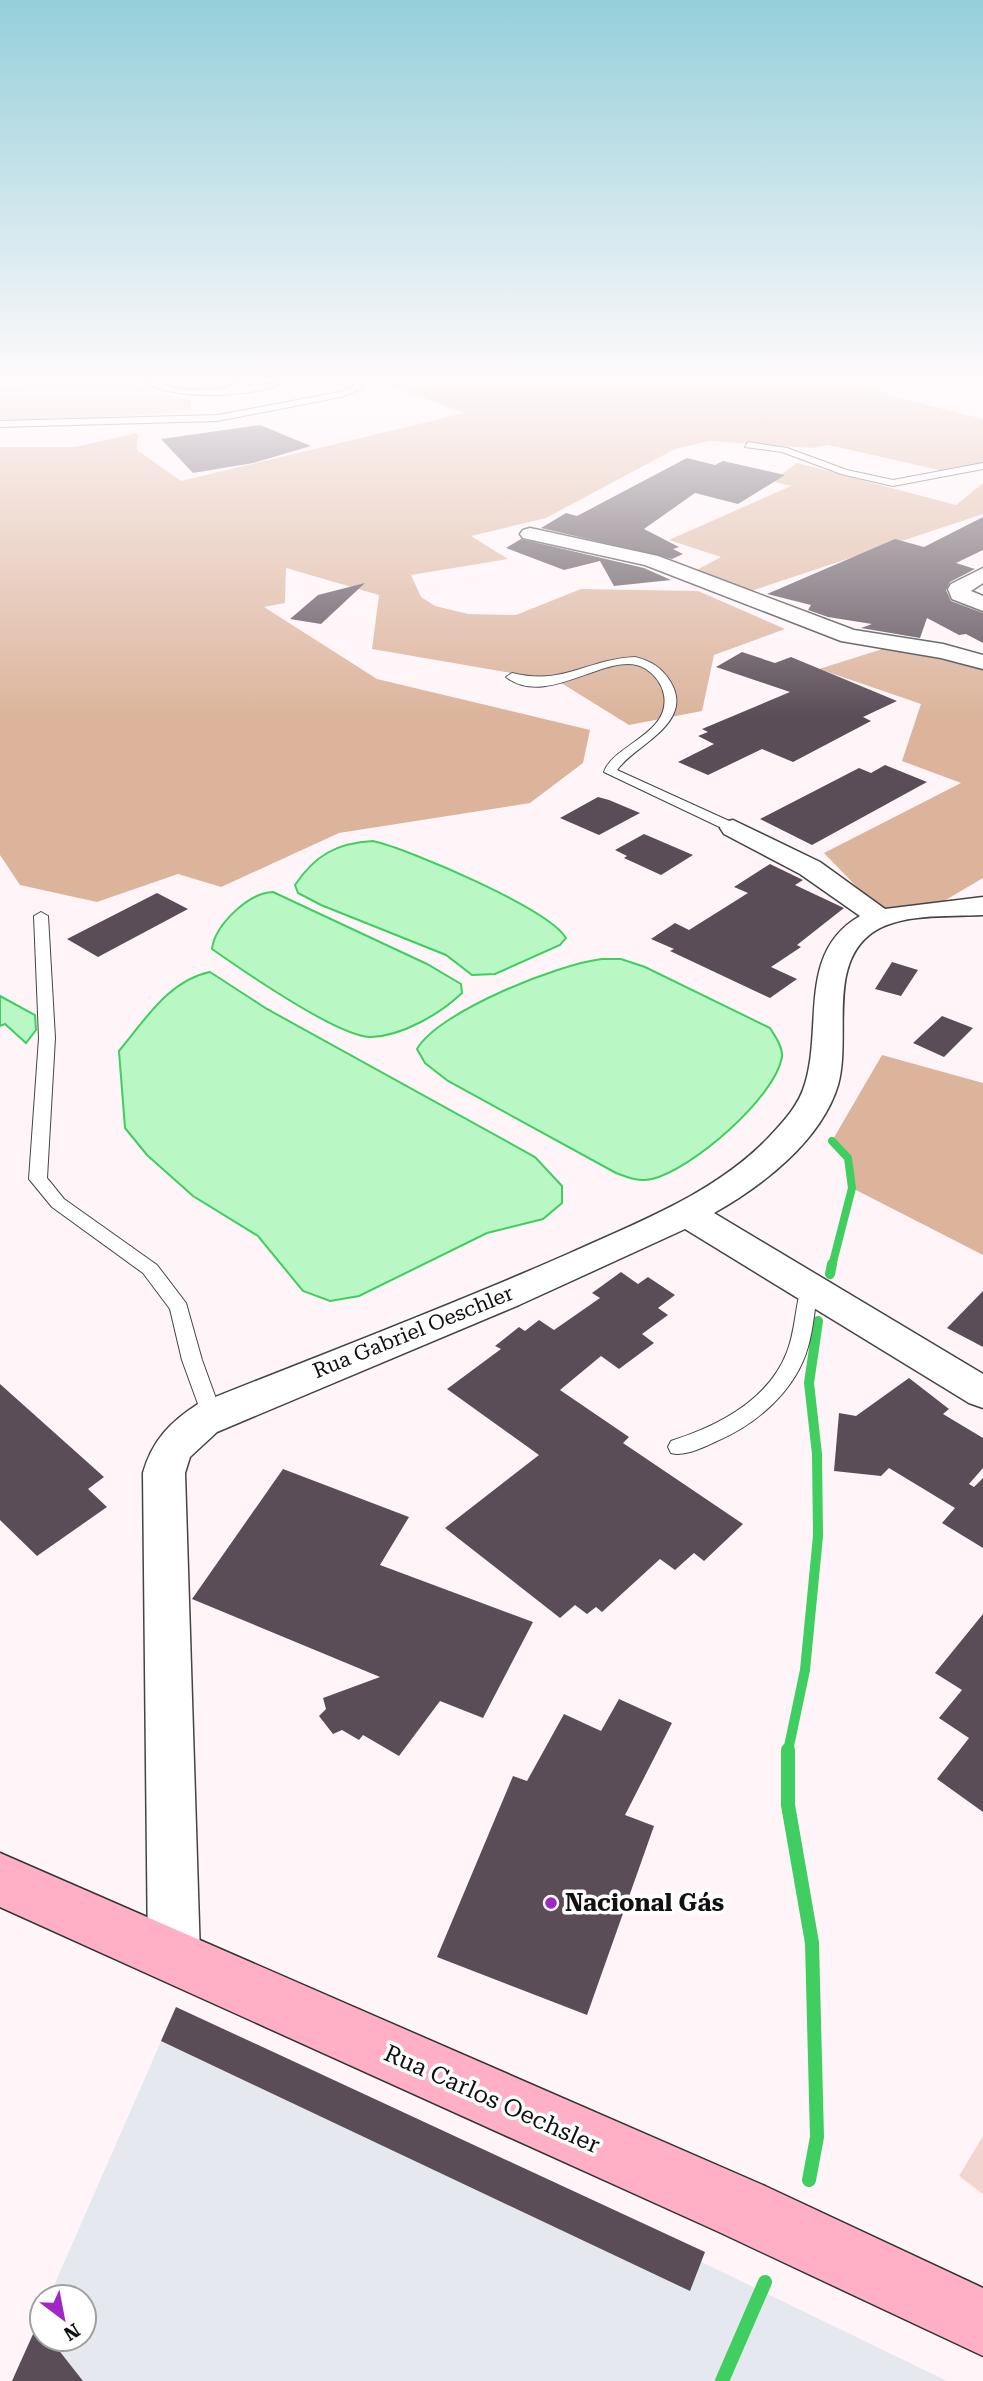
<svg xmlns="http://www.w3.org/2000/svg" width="983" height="2381" viewBox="0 0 983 2381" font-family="'Roboto Serif',serif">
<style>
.industrial{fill:#e6e8ef}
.green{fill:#ebcbbd}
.forest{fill:#dcb49c}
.pitch{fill:#f2d5cf}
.water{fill:#b9f7c5;stroke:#3fce5f;stroke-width:2}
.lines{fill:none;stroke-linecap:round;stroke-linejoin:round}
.stream-far2{stroke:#3fce5f;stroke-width:8}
.stream-far1{stroke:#3fce5f;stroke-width:10}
.stream{stroke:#3fce5f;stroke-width:14}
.building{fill:#5a4d57}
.service-casing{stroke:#444;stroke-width:2}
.minor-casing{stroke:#444;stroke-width:3}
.secondary-casing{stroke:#333;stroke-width:3}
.service{fill:#fff;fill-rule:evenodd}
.minor{fill:#fff;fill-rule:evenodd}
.secondary{fill:#ffb0c7;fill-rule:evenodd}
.poi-dot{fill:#a027c3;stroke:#fff;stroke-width:2.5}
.labels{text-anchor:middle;stroke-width:7;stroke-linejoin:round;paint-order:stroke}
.street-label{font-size:21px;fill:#111;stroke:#fff}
.near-poi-label{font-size:24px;font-weight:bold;fill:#111;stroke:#fff;text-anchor:start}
.near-street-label{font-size:24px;fill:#111;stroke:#fff}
</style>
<rect width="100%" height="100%" fill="#fff5f9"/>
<path class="industrial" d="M176 2007 947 2381H12L42 2314V2339H84V2297H49Z"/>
<path class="green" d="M30 383H139L151 392 191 399V410L159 414 0 421V389Z"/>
<path class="forest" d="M383 383H862L891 396 983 419V462L948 472 828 445 812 448 710 441 675 449 546 518 471 536 508 559 411 575 421 597 435 606 468 614 516 615 581 589 698 591 785 629 714 655 702 711 629 725 558 681 372 649 379 595 286 568 285 603 264 607 377 679 590 730 583 763 530 803 339 833 221 887 178 874 97 902 20 885 0 855V447H74L138 433 137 450 181 481 465 413Z
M797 463 956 505 983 483V514L745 593 695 571 721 557 669 540 791 486 772 481Z
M892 646 983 665V878L944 901 879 910 824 853 961 783 902 761 921 704 819 669Z
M882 1055 983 1083V1255L852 1188 848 1158 832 1141Z"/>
<path class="pitch" d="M983 2136V2194L959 2176Z"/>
<path class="water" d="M373 841C409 849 549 909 566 938L560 945 495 974 472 975 446 955 321 905 298 893 295 885C315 855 337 843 373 841Z
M273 892 427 964 461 984 462 993C440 1014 402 1036 371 1037 338 1037 242 970 212 949 215 925 248 893 273 892Z
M602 959H621L645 967 770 1028C775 1036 783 1047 782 1057 775 1098 691 1170 652 1179 639 1182 629 1178 616 1173L448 1081 425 1063 417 1049C438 1012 558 964 602 959Z
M210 972 267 1009 535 1157 562 1186V1203L543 1219 487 1233 359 1296 330 1301 303 1291 258 1236 193 1196 147 1155 125 1128 119 1051C144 1021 169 980 210 972Z
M0 996 35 1015 36 1030 26 1043 5 1024 0 1026Z"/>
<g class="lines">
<path class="stream-far2" d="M832 1141 848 1158 852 1188 832 1266"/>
<path class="stream-far1" d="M830 1274 832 1264
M788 1751 805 1670 818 1536 817 1454 809 1383 818 1321"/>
<path class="stream" d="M788 1750V1805L812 1943 817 2137 809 2180
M722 2381 765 2282"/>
</g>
<path class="building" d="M260 425 311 446 253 463 193 473 161 439Z
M687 458 715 465 723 461 785 475 738 504 695 493 644 529 679 547 673 549 683 554 672 559 541 528 566 513 577 516Z
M983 517V550L956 563 975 569 950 582 946 590 951 601 983 613V643L966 634 959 635 927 618 920 638 861 628 872 624 828 617 808 610 811 605 767 594 895 539 924 547Z
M521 539 644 568 671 580 614 586 600 561 564 570 506 548Z
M365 583 321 624 290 619 318 595Z
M742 652 775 663 791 657 897 701 863 717 871 721 793 762 762 749 708 775 678 762 714 744 698 736 708 732 702 729 790 692 716 667Z
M885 765 927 782 812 845 760 819 859 768 871 773Z
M598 797 609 800 640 813 599 835 560 818Z
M644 834 693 855 661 875 624 858 627 856 615 850Z
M770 864 803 880 795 885 844 908 797 945 801 947 771 967 797 979 770 998 670 951 674 949 651 939 675 923 689 930 748 893 734 887Z
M157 893 188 909 98 957 67 939Z
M892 962 918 970 901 996 875 989Z
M942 1016 973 1028 944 1057 913 1043Z
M621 1272 638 1284 648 1277 675 1295 658 1308 668 1315 642 1334 654 1343 619 1369 601 1356 560 1390 629 1437 623 1443 743 1524 704 1561 694 1553 675 1570 660 1559 602 1612 596 1607 587 1614 575 1605 560 1618 445 1528 539 1455 447 1389 501 1349 495 1346 519 1327 525 1331 539 1320 554 1330 600 1298 592 1293Z
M983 1291V1347L947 1328Z
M909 1378 949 1409 943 1414 983 1438V1468L969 1484 974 1487 983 1478V1548L942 1523 955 1508 889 1468 881 1476 834 1471 839 1413 856 1416Z
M0 1384 104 1477 88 1489 107 1507 37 1556 0 1520Z
M283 1469 409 1517 380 1565 533 1622 483 1718 440 1701 399 1756 363 1735 359 1740 342 1730 333 1734 319 1716 326 1709 323 1698 380 1677 192 1599Z
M983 1614V1812L937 1779 969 1738 939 1718 962 1690 935 1673Z
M619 1699 672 1723 625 1815 654 1826 587 2015 437 1957 513 1776 527 1781 564 1714 601 1731Z
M176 2007 705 2252 690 2291 161 2041Z
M38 2323 42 2328V2339H50L83 2381H12Z"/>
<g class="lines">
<defs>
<path id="service" d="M145 383H159L184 390 223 389 237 383H249L245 386 282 383C251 398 176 400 145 383Z
M352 383H360L363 388 341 397 218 421 0 427V421L218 415 339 392 354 387Z
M748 442 787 448 847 470 893 480 983 463V469L893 486 841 474 782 452 745 447Z
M635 657C651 661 661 667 670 681 696 723 636 744 617 770L738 825V831H728L604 772C613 745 671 734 664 695 662 684 655 675 646 669 612 646 549 710 506 677L512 673C564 686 587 659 635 657Z
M41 912 48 916 55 1038 47 1178 64 1199 157 1265 186 1303 202 1360 222 1415 219 1420 212 1423 205 1420 202 1415 182 1360 170 1309 143 1273 52 1207 29 1179 39 1038 34 916Z
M810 1282 817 1283 819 1288C814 1307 814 1327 808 1347 796 1390 757 1424 717 1441 704 1447 685 1457 671 1453L668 1447 671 1441C718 1426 768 1401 787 1352 795 1332 795 1309 801 1288L803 1283Z"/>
<path id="minor" d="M530 528 658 556 854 630 943 644 983 655V669L941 658 841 641 645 565 523 538 520 534 523 530Z
M983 568V583L971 591 983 596V611L952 599 948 589 951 584Z
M733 820 820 862 885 909 983 897V915C949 917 896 912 868 936 828 970 851 1039 838 1085 821 1141 762 1186 714 1213L983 1374V1408L969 1403 685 1229 519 1305 217 1432 190 1457 185 1473 200 1956 193 1974 174 1982 155 1974 148 1956 143 1473C152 1441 170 1422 198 1404 322 1354 448 1307 570 1253 640 1221 716 1193 770 1136 784 1121 799 1105 805 1084 823 1026 797 952 860 916L800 874 724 834 720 828 724 822Z"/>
<path id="secondary" d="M0 1853 765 2186 983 2288V2356L719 2232 0 1907Z"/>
</defs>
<use href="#service" class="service-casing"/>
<use href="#minor" class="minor-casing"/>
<use href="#secondary" class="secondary-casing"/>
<use href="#service" class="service"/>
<use href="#minor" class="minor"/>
<use href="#secondary" class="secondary"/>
</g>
<linearGradient id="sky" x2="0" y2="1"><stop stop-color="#95cfda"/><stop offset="0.53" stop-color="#fffafc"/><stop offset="1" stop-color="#fffafc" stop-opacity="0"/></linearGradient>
<rect width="983" height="717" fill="url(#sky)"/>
<circle class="poi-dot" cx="551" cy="1903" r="7"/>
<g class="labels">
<g class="street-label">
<text transform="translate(413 1332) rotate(-22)" y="7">Rua Gabriel Oeschler</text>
</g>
<g class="near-poi-label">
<text x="565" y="1911">Nacional Gás</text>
</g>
<g class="near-street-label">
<text transform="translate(492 2099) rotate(24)" y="8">Rua Carlos Oechsler</text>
</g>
</g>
<g transform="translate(63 2318) rotate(148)"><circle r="33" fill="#ffffff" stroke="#a0a0a0" stroke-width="2"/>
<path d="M0-5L12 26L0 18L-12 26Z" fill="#a027c3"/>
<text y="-10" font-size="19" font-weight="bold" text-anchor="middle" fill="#111111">N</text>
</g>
</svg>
